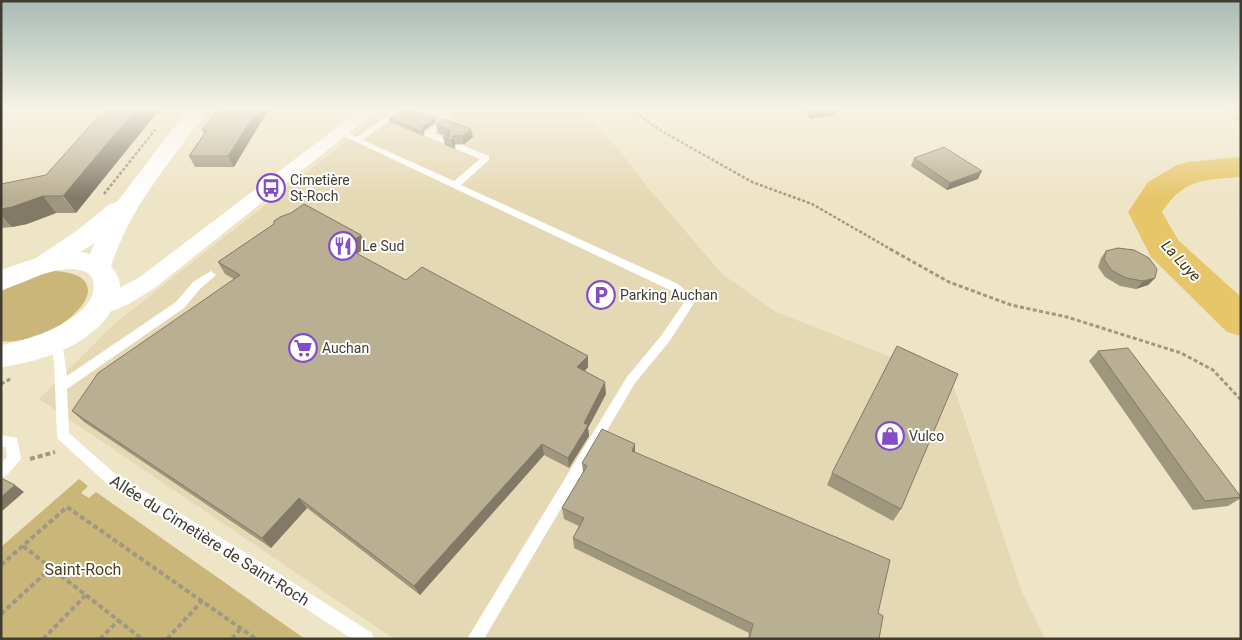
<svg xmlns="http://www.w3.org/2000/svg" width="1242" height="640" viewBox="0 0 1242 640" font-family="Roboto,sans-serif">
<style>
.built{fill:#e5d8b4}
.green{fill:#cbb67a}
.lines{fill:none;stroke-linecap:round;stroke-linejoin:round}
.river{fill:#e6c669;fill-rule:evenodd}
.path-far2{stroke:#9f9882;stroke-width:2.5;stroke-dasharray:3 2;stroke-linecap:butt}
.path-far1{stroke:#9f9882;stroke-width:3;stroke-dasharray:4 2.5;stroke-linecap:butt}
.path{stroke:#9f9882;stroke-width:4;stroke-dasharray:5 3;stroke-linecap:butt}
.lane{fill:#fff;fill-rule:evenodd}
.street{fill:#fff;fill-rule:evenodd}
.primary{fill:#fff;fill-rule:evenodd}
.wall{fill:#9f967e}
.shaded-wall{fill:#827a67}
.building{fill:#b9af93;stroke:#827a67}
.labels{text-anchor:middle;stroke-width:4;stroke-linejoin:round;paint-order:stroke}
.poi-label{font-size:14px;fill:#403c30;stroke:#fff;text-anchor:start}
.water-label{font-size:15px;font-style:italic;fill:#403309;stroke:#fff}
.near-street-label{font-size:16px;fill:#403c30;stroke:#fff}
.near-park-label{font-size:16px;fill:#4e4119;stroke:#fff}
</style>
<rect width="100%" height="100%" fill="#eee4c6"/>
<path class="built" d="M387 109H583L619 150 649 189 722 274 776 312 952 381 1022 592 1045 639H394L39 399 114 324Z"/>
<path class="green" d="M54 271C107 274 90 307 57 327 41 337 20 343 1 341V292C18 280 35 275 54 271Z
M79 479 88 486 81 493 89 498 96 492 305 639H1V547Z"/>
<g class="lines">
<path class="river" d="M1224 109H1241V121L1231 118Z
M1241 157V177C1204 180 1184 178 1162 212L1178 240 1241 297V336L1227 332 1151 257 1128 212 1148 182 1177 165 1188 162Z"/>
<path class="path-far2" d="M631 109 658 129 752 182 812 204 892 250
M104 194 155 130
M1241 209V219"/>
<path class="path-far1" d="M890 249 949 282 1011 305 1067 317 1181 353 1213 370 1241 400
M1 384 12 378"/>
<path class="path" d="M30 459 55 452
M23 546 142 639
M1 565 67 507 256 639
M1 614 51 568
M43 639 86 595
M100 639 119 620
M167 639 202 601
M232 639 241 628"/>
<path class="lane" d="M396 109H405L363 140 454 181 480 159 456 149V145H462L489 156V160L461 185 678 284 696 300 669 342 635 383 484 639H467L627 377 661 336 685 301 670 290 337 133 341 130 357 137Z
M421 109H432L453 117V121L434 133 449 139V143H443L425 136V132L444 119Z
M211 271 216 275 201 288 184 308 67 389 69 433 114 473 262 563 372 633 374 639H352L252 573 104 481 58 439 57 435 54 362 50 341 52 338H60L62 341 67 376 176 302 193 282Z
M1 435 17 438 21 459 6 476 1 478V463L7 457 6 447H1Z"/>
<path class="street" d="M361 109H379L156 287C138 298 112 318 91 312L88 306 91 300 108 294 140 277Z"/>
<path class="primary" d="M188 109H208C171 162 132 203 111 266 114 270 118 275 119 280 122 289 118 297 114 306 95 344 41 362 1 367V345C28 341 102 317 93 280 91 272 81 270 74 269 47 268 26 283 1 290V270L36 258 75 232 110 204 117 202ZM95 242 90 254 80 252 93 244Z"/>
</g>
<path class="wall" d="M803 109H833L835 111 834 115 810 119Z
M215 114 234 167H195L189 156 204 134 202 130Z
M389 118 436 122 424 130 423 136 390 122Z
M436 125 473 137 464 144H455L454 149 445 145 443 137H448L438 133Z
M914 158 978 179 947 190 911 166Z
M46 175 76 213H56L27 224 12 227 1 228V184Z
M274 224 366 247 357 254 406 280 588 367 585 371 606 394 588 428 589 436 569 468 544 455 420 595 307 508 271 548 84 422 72 411 234 279 225 274 218 262Z
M1106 251 1155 278 1148 285 1136 289 1120 286 1105 277 1098 267 1101 258Z
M1098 351 1241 498 1228 506 1193 510 1089 361Z
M635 444V452L878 613 879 639H748L749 633 574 548 573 538 579 526 564 519 562 508 583 473 582 463Z
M832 473 901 509 893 521 827 485Z"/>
<path class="shaded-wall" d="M136 109H160L76 213 63 196Z
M258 109H269L234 167 228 156Z
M835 111 834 115 810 119 811 115Z
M435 119 436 122 424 130 423 136 422 132 423 127Z
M471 129 473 137 464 144 462 136Z
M453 136 455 144 454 149 452 141Z
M982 171 978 179 947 190 950 183Z
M43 196 56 213 27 224 12 227 1 215V209Z
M361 235 366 247 350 259 345 247Z
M1155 278 1148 285 1136 289 1143 281Z
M588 356V367L578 379 577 367Z
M605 382 606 394 588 428 589 436 569 468 568 458 584 423Z
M542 444 544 455 420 595 414 586Z
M635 444V456L632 451Z
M15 485 24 492 1 512V497Z
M299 498 307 508 271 548 262 538Z"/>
<path class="building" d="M105 109H136L63 196H43L12 207 1 209V184L46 175Z
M223 109H258L228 156H189L207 130H202L215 114H219Z
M402 109H409L435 119 423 127 422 132 389 118Z
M807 109H833L835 111 811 115Z
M445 119 471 129 462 136H453L452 141 443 137H449V130L436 125Z
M944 147 982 171 950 183 914 158Z
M304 204 361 235 345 247 406 280 422 267 588 356 577 367 605 382 584 423 588 425 568 458 542 444 414 586 299 498 262 538 72 411 98 373 240 275 218 262 274 224V221L280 217 291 213Z
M1118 248 1134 250 1149 258 1157 269 1155 278 1143 281 1126 278 1111 270 1104 259 1106 251Z
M897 346 958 374 901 509 832 473Z
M1128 348 1241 497 1205 501 1098 351Z
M602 429 635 444 632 451 890 560 878 613 883 616 879 639H749L753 624 573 538 584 518 562 508 587 466 582 463Z
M1 478 15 485 1 497Z"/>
<linearGradient id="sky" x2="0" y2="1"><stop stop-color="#a7bbb5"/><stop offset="0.55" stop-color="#f7f3e5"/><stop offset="1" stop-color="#f7f3e5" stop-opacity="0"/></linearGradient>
<rect width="1242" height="198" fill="url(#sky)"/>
<defs>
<symbol id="bus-ring" viewBox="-11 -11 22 22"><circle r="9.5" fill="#fff" stroke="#824dc5" stroke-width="1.5"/><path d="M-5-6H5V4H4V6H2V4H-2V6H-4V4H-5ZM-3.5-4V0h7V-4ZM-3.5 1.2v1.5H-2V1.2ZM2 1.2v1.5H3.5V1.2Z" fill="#824dc5"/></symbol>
<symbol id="restaurant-ring" viewBox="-11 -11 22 22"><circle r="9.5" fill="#fff" stroke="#824dc5" stroke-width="1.5"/><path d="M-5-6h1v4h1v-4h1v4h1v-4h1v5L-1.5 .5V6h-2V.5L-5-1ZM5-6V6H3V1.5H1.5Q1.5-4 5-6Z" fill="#824dc5"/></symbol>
<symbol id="parking-ring" viewBox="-11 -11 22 22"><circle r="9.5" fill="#fff" stroke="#824dc5" stroke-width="1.5"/><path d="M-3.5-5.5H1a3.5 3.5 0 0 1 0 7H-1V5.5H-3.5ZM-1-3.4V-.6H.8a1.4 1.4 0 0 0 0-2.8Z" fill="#824dc5"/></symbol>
<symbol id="supermarket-ring" viewBox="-11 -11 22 22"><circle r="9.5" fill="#fff" stroke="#824dc5" stroke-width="1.5"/><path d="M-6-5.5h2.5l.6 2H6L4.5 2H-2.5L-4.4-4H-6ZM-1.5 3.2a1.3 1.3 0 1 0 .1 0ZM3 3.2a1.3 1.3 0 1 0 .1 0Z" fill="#824dc5"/></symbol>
<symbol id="shop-ring" viewBox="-11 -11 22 22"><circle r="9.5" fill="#fff" stroke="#824dc5" stroke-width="1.5"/><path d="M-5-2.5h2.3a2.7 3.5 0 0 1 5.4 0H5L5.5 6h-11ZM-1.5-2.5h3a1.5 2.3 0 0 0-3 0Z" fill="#824dc5"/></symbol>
</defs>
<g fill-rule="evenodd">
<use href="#bus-ring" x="255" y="172" width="32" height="32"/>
<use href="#restaurant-ring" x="327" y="230" width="32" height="32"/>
<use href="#parking-ring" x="585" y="279" width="32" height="32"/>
<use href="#supermarket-ring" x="287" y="332" width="32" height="32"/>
<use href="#shop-ring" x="874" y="420" width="32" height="32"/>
</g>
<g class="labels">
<g class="poi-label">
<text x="290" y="185">Cimetière<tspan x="290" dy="16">St-Roch</tspan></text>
<text x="362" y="251">Le Sud</text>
<text x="620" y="300">Parking Auchan</text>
<text x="322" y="353">Auchan</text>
<text x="909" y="441">Vulco</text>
</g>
<g class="water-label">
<text transform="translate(1181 261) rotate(47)" y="5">La Luye</text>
</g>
<g class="near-street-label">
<text transform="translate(210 540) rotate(32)" y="6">Allée du Cimetière de Saint-Roch</text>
</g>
<g class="near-park-label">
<text x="83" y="575">Saint-Roch</text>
</g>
</g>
<rect width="1242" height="640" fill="none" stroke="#403c30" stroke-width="5"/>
</svg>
